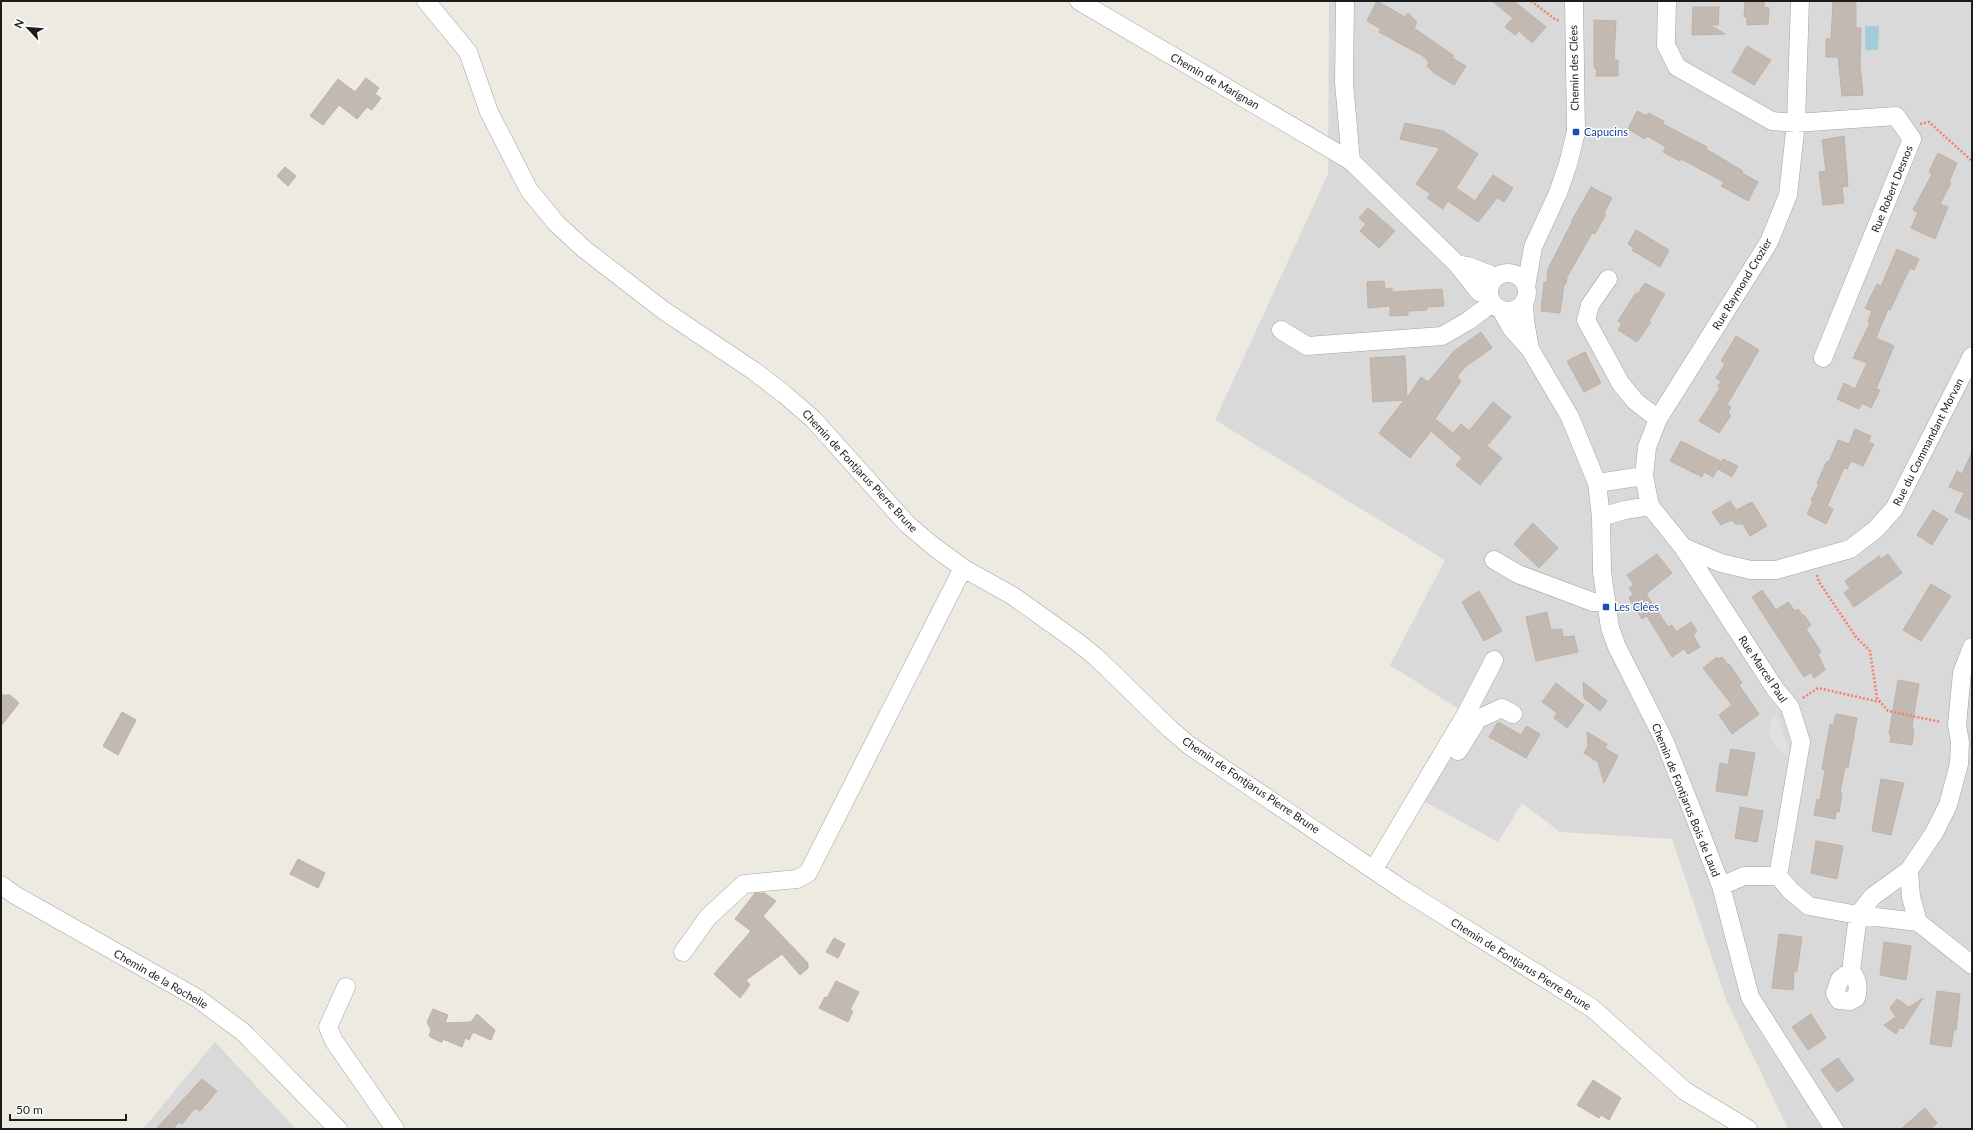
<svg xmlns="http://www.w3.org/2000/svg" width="1973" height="1130" viewBox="0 0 1973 1130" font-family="Lato,sans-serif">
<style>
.residential{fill:#dad9d9}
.parking{fill:#e0e0e0}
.water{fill:#a3ccdb}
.building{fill:#c2bab2;stroke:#bfb1a5}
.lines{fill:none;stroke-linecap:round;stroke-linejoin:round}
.minor-casing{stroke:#a3a3a3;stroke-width:19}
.path{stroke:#f67d6a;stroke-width:2.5;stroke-dasharray:2 2;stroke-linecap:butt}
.minor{stroke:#fff;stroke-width:18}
.transit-dot{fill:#1a4fb4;stroke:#fff;stroke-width:1.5}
.labels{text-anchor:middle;stroke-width:3;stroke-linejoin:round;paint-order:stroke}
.street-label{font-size:11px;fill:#1c1c1c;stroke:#fff}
.transit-label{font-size:11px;fill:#164399;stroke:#fff;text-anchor:start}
</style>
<rect width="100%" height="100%" fill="#edeae2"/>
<path class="residential" d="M1329 1H1972V1129H1788L1727 1002 1672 839 1560 832 1522 803 1498 842 1420 799 1468 715 1390 665 1445 560 1215 420 1328 174Z
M215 1042 296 1129H143Z"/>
<path class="parking" d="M1777 714 1791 756 1777 750 1769 736 1771 720Z"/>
<path class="water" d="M1865 26H1879L1878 50H1865Z"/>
<path class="building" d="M1377 1 1405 17 1408 13 1417 22 1414 28 1454 56 1452 58 1466 66 1454 85 1433 72 1427 66 1429 62 1423 56 1379 32 1381 29 1367 21Z
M1492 1H1514L1546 27 1532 43 1519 31 1515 35 1505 27 1513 18Z
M1745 1H1764V7L1769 8 1768 24 1747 25V17H1744Z
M1833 1H1856V28H1861L1860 65 1863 95 1842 96 1838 57H1826V39H1831Z
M1693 7H1719L1718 25H1710L1725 34 1692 35Z
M1594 20 1616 21 1614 60H1618V76H1596L1597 69 1594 68Z
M1747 46 1771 60 1754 85 1732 72Z
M366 78 379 88 375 94 381 98 372 110 367 107 357 119 339 105 323 125 310 116 338 79 355 92Z
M1637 111 1647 116 1648 113 1664 121 1663 124 1707 147 1706 149 1743 171 1742 173 1758 182 1748 201 1721 186 1724 182 1681 159 1680 161 1663 152 1666 147 1647 136 1645 139 1628 129Z
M1405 123 1443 131 1478 154 1456 188 1475 201 1493 175 1513 188 1504 202 1497 198 1478 222 1448 201 1443 209 1427 198 1431 194 1416 184 1440 148 1400 139Z
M1844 136 1848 186 1842 187 1844 203 1823 205 1819 172 1826 171 1822 140Z
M1938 153 1957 163 1949 182 1951 183 1940 204 1948 207 1935 239 1911 228 1918 212 1913 210 1932 174 1929 172Z
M285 167 296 176 288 186 277 176Z
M1591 187 1612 198 1604 213 1606 214 1595 234 1592 233 1567 277 1566 284H1564L1560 313 1541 311 1544 282 1547 283 1548 269 1572 222H1571Z
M1368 208 1395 231 1379 248 1360 231 1366 224 1359 218Z
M1636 230 1669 250 1660 267 1632 250 1634 248 1628 244Z
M1897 249 1919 259 1914 270 1910 268 1890 310 1888 309 1876 338 1894 346 1876 389 1880 390 1871 408 1862 403 1859 409 1837 399 1844 383 1855 389 1867 363 1853 358 1870 323 1868 322 1872 311 1865 308 1877 284 1881 286Z
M1384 281 1385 289 1392 288V292L1442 289 1444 306 1427 307V310L1408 311V315L1390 316V306L1368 308 1367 282Z
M1645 283 1665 294 1649 321 1651 322 1637 342 1618 330 1622 324 1618 321 1636 293 1638 294Z
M1481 332 1492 348 1465 367 1457 377 1461 381 1435 419 1453 433 1461 424 1469 431 1493 402 1511 417 1487 446 1502 458 1480 485 1456 465 1462 458 1431 431 1410 458 1379 433 1404 400 1373 402 1370 358 1405 356 1407 398 1421 377 1428 382 1454 351Z
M1736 336 1759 350 1727 405 1731 407 1728 413 1731 415 1719 433 1699 421 1720 388 1718 386 1721 382 1716 378 1725 364 1721 361Z
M1585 352 1601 383 1584 392 1567 361Z
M1855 429 1871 436 1868 442 1874 444 1863 466 1851 461 1847 469 1844 468 1827 506 1833 509 1826 524 1807 514 1813 501 1811 500 1819 484 1817 483 1827 461 1829 462 1838 440 1849 444Z
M1681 441 1722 462 1723 459 1738 466 1732 477 1718 469 1720 465 1713 477 1704 472 1702 477 1670 461Z
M1972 452V520L1955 512 1964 493 1949 487 1957 471 1962 474Z
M1730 501 1736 510 1752 502 1767 526 1750 536 1743 524H1736L1731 520 1721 525 1712 512Z
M1933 510 1948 519 1932 545 1917 535Z
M1533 523 1558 548 1539 568 1514 544Z
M1657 554 1672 573 1646 594 1668 627 1672 625 1676 632 1691 622 1697 631 1693 635 1700 647 1688 654 1684 649 1672 657 1647 616 1642 619 1629 598 1633 594 1629 588 1634 585 1627 575Z
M1888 554 1902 573 1854 607 1844 593 1850 588 1845 581 1879 556 1881 559Z
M1931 584 1951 596 1921 641 1903 630Z
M1762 590 1776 610 1788 602 1795 611 1798 609 1803 616 1804 615 1811 625 1806 629 1821 652 1818 654 1825 670 1814 678 1811 672 1804 677 1752 597Z
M1479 591 1502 631 1484 641 1462 602Z
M1547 612 1551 630 1562 629 1563 637 1574 636 1578 652 1536 661 1526 617Z
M1717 657 1718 659 1722 657 1728 665 1729 664 1742 683 1739 685 1759 714 1732 734 1719 715 1732 705 1703 668Z
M1898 680 1919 684 1913 719 1912 729H1914L1912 745 1890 742 1891 735 1889 734Z
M1583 682 1607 701 1600 711 1584 698Z
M1556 683 1584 705 1567 728 1554 718 1557 713 1542 702Z
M1 695H10L19 703 1 726Z
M122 712 136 720 118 755 103 746Z
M1836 714 1857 718 1848 768 1845 767 1840 793H1842L1839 812H1836L1835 819 1814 815 1817 799 1820 800 1825 770 1822 769 1830 724 1833 725Z
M1498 722 1521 735 1526 726 1540 734 1526 758 1489 737Z
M1587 732 1607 744 1605 748 1618 756 1604 783 1598 762 1584 753 1588 746Z
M1731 749 1755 753 1747 796 1716 791 1720 763 1728 765Z
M1881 779 1904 783 1891 835 1872 831Z
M1740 807 1763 811 1757 842 1735 838Z
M1816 841 1843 846 1837 879 1811 873Z
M298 859 325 873 318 888 290 874Z
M755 893H764L776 901 763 916 808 963V968L800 975 782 954 746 980 750 985 740 998 714 974 751 931 735 919Z
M1779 934 1802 937 1797 971H1794L1793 990 1772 988Z
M834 938 845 944 838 958 826 952Z
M1884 942 1911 946 1906 980 1880 975Z
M836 981 859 992 850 1010 853 1011 848 1022 819 1008 825 997 827 998Z
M1937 991 1960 994 1956 1030 1954 1029 1951 1047 1930 1044Z
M1923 998 1903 1029 1900 1027 1896 1034 1884 1025 1896 1017 1890 1008 1897 999 1909 1007Z
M433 1009 448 1015 445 1023 471 1022 477 1014 495 1030 491 1040 473 1032 469 1040 465 1038 462 1047 443 1039 442 1042 438 1041 429 1036 431 1030 427 1022Z
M1811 1014 1826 1038 1808 1050 1792 1027Z
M1838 1058 1854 1080 1837 1092 1821 1070Z
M202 1079 217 1091 200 1111 195 1108 182 1124 179 1122 173 1129H156Z
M1593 1080 1621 1098 1609 1120 1601 1115 1599 1118 1577 1105Z
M1925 1108 1937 1123 1931 1129H1901Z"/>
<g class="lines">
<defs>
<path id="minor" d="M426 1 468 52 489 112 529 190 556 223 584 249 663 310 754 371 784 394 813 419 907 524 933 546 963 568 1013 596 1076 641 1096 657 1170 729 1190 746 1405 891 1592 1008 1685 1091 1748 1129
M1079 1 1351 161 1457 264 1479 292 1489 296
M1345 1 1344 83 1351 161
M1667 1 1666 45 1677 67 1772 121 1796 123 1896 116 1912 139 1823 358
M1457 264 1468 266 1496 277
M1489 292a19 19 0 1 1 38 0a19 19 0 1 1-38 0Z
M1608 279 1590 305 1586 320 1621 384 1635 401 1658 419
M1526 287 1533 247 1558 193 1568 164 1576 132 1574 1
M1524 301 1525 321 1530 349
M1501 310 1512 329 1530 349 1570 417 1597 483 1601 517 1602 572 1610 628 1617 647 1664 740 1692 810 1721 886 1750 997 1834 1129
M1281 330 1307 346 1442 336 1468 321 1492 303
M1597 483 1644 476
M1601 517 1625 510 1650 506
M1683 547 1721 563 1751 570H1776L1850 549 1875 530 1894 509 1972 356
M1494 560 1518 574 1593 602 1605 601
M1458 751 1478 719 1502 708 1513 714
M1374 869 1466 714 1494 660
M1909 870 1911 897 1918 922
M1778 876 1801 742 1790 707 1776 690 1683 547 1650 506 1644 476 1647 447 1658 419 1769 242 1788 195 1796 123 1800 1
M1778 876 1791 891 1809 906 1858 915 1918 922 1972 965
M1 885 15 895 197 998 243 1032 338 1129
M1721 886 1744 876H1778
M683 952 708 917 744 884 797 879 808 873 963 568
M1851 971C1858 980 1859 987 1856 998L1850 1001 1839 1000 1835 993 1840 979 1851 971 1858 915 1872 897 1909 870 1934 833 1948 805 1959 764 1960 742 1957 725 1962 673 1972 647
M346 987 328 1027 334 1041 395 1129"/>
</defs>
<use href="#minor" class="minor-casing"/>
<path class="path" d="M1531 1 1556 20H1559
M1920 124 1929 122 1972 161
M1817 575 1819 582 1856 637 1870 651 1877 698 1888 711 1941 722
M1803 698 1818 688 1880 702"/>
<use href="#minor" class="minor"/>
</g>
<g class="transit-dot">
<rect x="1572" y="128" width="8" height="8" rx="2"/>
<rect x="1602" y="603" width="8" height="8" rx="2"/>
</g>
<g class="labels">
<g class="street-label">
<text transform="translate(1574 68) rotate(-91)" y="4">Chemin des Clées</text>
<text transform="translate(1215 81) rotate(30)" y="4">Chemin de Marignan</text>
<text transform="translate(1892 189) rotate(-68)" y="4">Rue Robert Desnos</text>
<text transform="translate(1742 284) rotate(-59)" y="4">Rue Raymond Crozier</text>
<text transform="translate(1928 442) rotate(-63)" y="4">Rue du Commandant Morvan</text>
<text transform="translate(860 471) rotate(47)" y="4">Chemin de Fontjarus Pierre Brune</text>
<text transform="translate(1763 669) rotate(56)" y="4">Rue Marcel Paul</text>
<text transform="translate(1251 785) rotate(34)" y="4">Chemin de Fontjarus Pierre Brune</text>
<text transform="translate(1686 800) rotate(68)" y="4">Chemin de Fontjarus Bois de Laud</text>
<text transform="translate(1521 964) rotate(32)" y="4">Chemin de Fontjarus Pierre Brune</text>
<text transform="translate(161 979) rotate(30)" y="4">Chemin de la Rochelle</text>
</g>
<g class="transit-label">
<text x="1584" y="136">Capucins</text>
<text x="1614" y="611">Les Clées</text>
</g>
</g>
<rect width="1973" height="1130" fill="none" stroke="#1c1c1c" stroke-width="4"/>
<g transform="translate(28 28) rotate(296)" stroke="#ffffff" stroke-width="3" paint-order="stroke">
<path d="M0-3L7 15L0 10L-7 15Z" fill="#1c1c1c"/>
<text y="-6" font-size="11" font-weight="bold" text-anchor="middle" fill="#1c1c1c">N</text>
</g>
<path d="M10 1114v6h116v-6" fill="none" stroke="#1c1c1c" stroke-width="2"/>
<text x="16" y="1114" font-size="12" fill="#1c1c1c" stroke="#ffffff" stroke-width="3" paint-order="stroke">50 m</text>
</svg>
